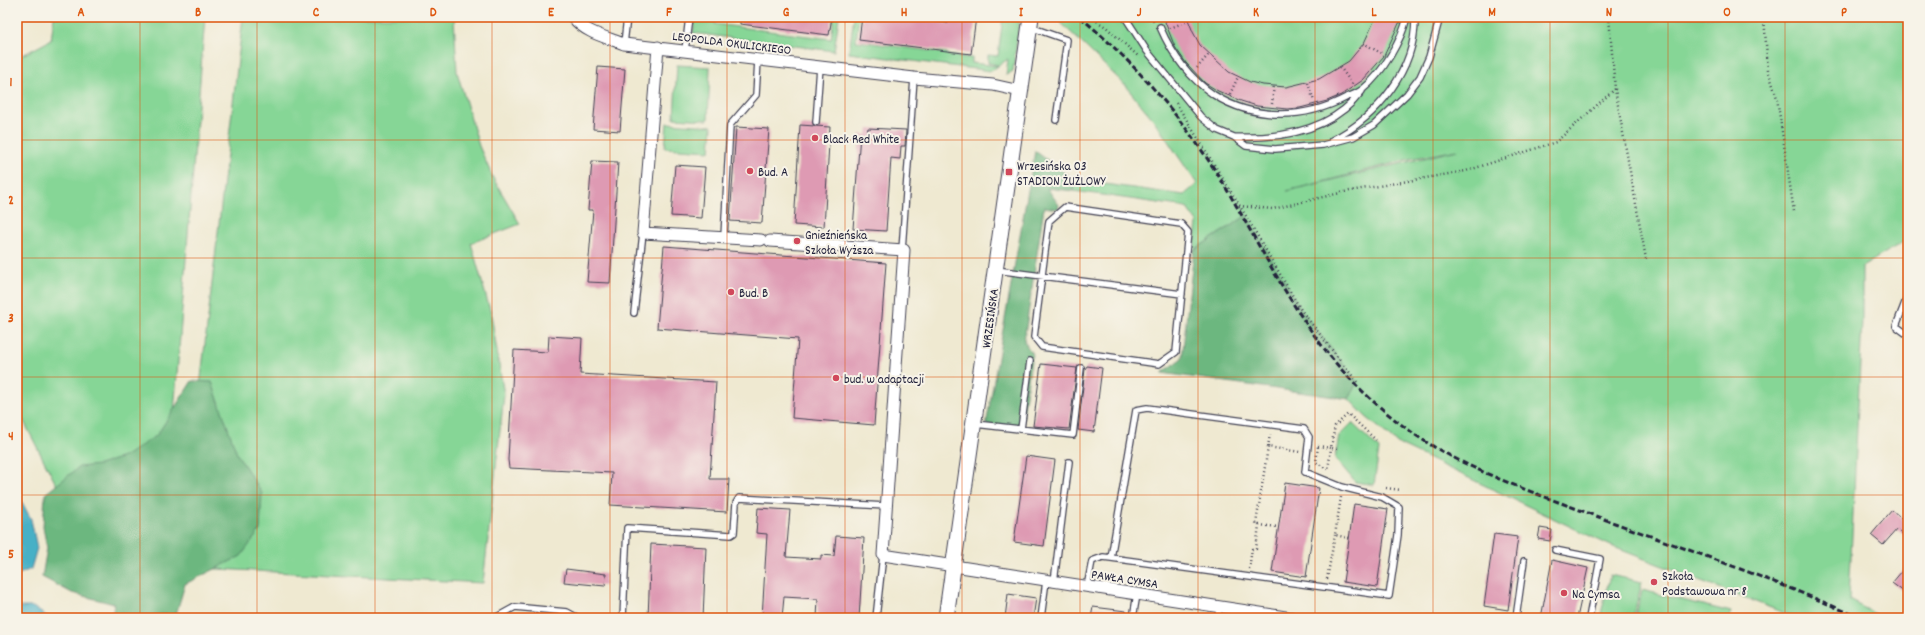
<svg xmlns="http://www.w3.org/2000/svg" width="1925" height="635" viewBox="0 0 1925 635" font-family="Dekko,sans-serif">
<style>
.green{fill:#86d696;stroke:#547c68;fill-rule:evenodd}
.forest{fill:#6cb77f;stroke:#476c5d}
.water{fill:#47b0c6;stroke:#346980}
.building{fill:#de9ab3}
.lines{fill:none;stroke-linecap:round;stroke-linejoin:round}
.lane-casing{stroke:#414052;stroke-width:8}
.street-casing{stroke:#414052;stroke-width:13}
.secondary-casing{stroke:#414052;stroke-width:17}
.path{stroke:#414052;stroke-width:2.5;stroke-dasharray:1 3;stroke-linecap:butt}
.lane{stroke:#fff;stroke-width:5.5}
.street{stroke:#fff;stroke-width:11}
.secondary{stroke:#fff;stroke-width:15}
.rail{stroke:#22223b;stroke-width:3;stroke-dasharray:6 3;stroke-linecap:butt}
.grid{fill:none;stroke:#de560e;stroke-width:1;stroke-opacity:0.55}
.poi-dot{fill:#d1495b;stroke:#f7f3e8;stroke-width:1.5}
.labels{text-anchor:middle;stroke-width:4;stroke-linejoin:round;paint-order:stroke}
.street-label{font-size:13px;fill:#22223b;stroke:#f7f3e8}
.poi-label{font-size:13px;fill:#22223b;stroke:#f7f3e8;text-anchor:start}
.neatline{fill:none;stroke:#de560e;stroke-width:1.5}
.grid-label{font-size:13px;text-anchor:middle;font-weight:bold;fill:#de560e}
</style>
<rect width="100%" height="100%" fill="#f7f3e8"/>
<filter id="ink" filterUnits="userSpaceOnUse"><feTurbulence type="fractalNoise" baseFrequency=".025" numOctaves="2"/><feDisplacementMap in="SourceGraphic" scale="8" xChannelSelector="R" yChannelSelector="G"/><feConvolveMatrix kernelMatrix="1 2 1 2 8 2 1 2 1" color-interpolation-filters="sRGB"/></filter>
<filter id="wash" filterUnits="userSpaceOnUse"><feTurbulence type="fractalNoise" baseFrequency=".012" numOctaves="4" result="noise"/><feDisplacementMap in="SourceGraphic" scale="16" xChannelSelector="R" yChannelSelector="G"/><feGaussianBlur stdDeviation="0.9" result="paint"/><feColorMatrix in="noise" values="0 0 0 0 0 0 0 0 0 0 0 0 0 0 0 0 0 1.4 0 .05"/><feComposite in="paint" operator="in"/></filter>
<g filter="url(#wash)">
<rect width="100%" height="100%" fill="#efe9d1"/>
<path class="green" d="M54 17H205L163 553 83 537 17 408V58L51 40Z
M243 17H454L457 72 479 146 493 178 520 224 471 243 491 314 504 395 483 583 179 567Z
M586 17H623L622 24 592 21Z
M695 17H715V24L831 39 834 17H839L834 51 693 33Z
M854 17H859L856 41 947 53V55L972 58V63L997 66 998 65 988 63V55L998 56 1003 17H1020L1013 71 1006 75 1008 59 991 71 849 53Z
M1055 17H1908V239L1862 267V320L1849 600 1883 618H1797L1611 546 1400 445 1365 416 1349 399 1301 310 1246 216 1194 250 1197 222 1186 207 1074 191 1075 180 1184 195 1197 184 1153 119 1122 82ZM1457 150 1287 191 1410 159Z
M677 65 710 67 708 120 674 118Z
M667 123 712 126 710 151 665 148Z
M1352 423 1379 449 1374 485 1355 482 1335 458 1339 436Z
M1610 575 1642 582 1633 618H1600Z
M1642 590 1731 612 1729 618H1635Z"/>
<path class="forest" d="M1035 151 1075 180 1074 191 1047 188 1059 205 1058 209 1044 207 1024 341 1032 354 1021 429 986 425Z
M1246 216 1301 310 1357 382 1349 399 1162 373 1182 358 1194 250Z
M192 381 212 382 237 454 262 493 260 530 241 556 185 584 175 618H112L114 604 72 593 42 577 47 548 43 527 45 494 79 467 99 465 126 456 157 435Z"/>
<path class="water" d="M17 493 31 519 37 548 31 569 17 575Z
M17 607H33L49 618H17Z"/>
<g id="blocks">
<path class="building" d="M740 17H832L829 35 740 24Z
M862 17H896L948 23 949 17H976L971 54 859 40Z
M1169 17H1187L1193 32 1200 45 1229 72 1250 82 1263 85 1286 87 1319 79 1349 61 1364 43 1376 17H1402L1384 56 1363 80 1341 95 1327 101 1300 108 1287 109 1257 106 1241 101 1218 91 1205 83 1186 63 1175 47 1165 22Z
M598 67 625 69 620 131 593 129Z
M800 125 830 127 824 227 794 225Z
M736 127 769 129 762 223 730 221Z
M868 128 906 130 905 146H901L900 159 891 158 886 231 853 229 860 134 867 135Z
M592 161 618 162 610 283 587 282 593 210H588Z
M675 165 705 167 701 218 671 216Z
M664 246 886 263 874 425 792 418 798 339 657 328Z
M549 336 582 338 580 374 716 382 710 479H729L727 512 610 505 612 473 509 468 508 460 514 350 548 352Z
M1041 364 1077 368 1069 429 1033 426Z
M1087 366 1102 368 1094 432 1078 430 1085 369Z
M1026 456 1055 460 1044 546 1014 542Z
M1285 483 1319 488 1306 577 1272 572Z
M1354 504 1388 509 1377 587 1343 582Z
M758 508 790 510 786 557 821 559V555L834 556 836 536 864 538 859 618H817L818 599 784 597 782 618H762L767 534 756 533Z
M1892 510 1908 524V539L1897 529 1883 545 1871 535Z
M1540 528 1552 530 1550 541 1538 539Z
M1494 534 1518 537 1508 610 1484 606Z
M651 544 706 547 703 618H648Z
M1552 560 1588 568 1577 618H1541Z
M1908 564V595L1892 583Z
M566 569 606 574 605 586 564 582Z
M1008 594 1036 598 1033 618H1005Z
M1093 607 1126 611 1125 618H1091Z"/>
</g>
</g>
<g filter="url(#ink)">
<use href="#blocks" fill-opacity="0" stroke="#414052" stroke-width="1"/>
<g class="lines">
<defs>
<path id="lane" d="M1125 17 1147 51 1201 117 1217 130 1234 137 1246 146 1275 149 1323 145 1353 137 1374 125 1407 94 1420 77 1429 57 1440 17
M1030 27 1067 40 1056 120
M1160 27C1172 55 1189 78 1214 95 1255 121 1306 119 1347 97 1353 95 1359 92 1363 89 1382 74 1402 40 1407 17
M624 44 627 17
M685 51 689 17
M816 122 820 67
M1234 137C1280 139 1332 131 1362 91
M1332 140C1378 117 1416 69 1415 17
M1065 207 1181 224 1188 232 1176 352 1159 364 1042 347 1034 337 1049 221Z
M724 237 730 125 756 95 758 60
M902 250 914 78
M996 270 1182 294
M1908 295 1896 326 1908 335
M634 313 643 233
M975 424 1073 435 1081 368
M1021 429 1030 361
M1555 550 1600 559 1589 618
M1054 582 1069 462
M1087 587 1092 561 1103 557 1111 558 1136 410 1147 408 1304 429 1309 437 1305 472 1342 487 1382 497 1399 507 1398 535 1389 596 1111 558
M495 618 515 607 567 612 578 618
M623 618 627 528 731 535 734 533 736 503 739 498 886 506
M876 618 883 555
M1041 618 1046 581
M1133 618 1137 594
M1218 618 1219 607
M1516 618 1524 561"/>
<path id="street" d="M573 17C585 33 606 37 624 44L914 78 993 85 1020 91
M658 47 643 233 761 240
M770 241 904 250 883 555 1292 618"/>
<path id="secondary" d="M946 618 1031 17"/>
</defs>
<use href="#lane" class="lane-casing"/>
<use href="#street" class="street-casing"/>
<use href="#secondary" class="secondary-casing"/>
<path class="path" d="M1090 17 1106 27 1139 57
M1150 17 1154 21
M1609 17 1615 89 1646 259
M1764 17 1768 70 1777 98 1794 212
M1170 28 1188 21
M1363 43 1381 53
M1340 67 1353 85
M1197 68 1209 54
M1308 83 1314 101
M1230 94 1238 77
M1176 103 1246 216 1301 310 1357 382
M1272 104 1274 85
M1239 206 1273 209 1344 192 1466 171 1556 142 1615 89
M1318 446 1331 448 1328 470 1316 462Z
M1268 447 1270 434
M1337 449 1331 448 1335 426 1348 414 1376 440
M1386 488 1401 490
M1341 497 1335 535 1349 538
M1259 525 1279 527
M1249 569 1252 549H1256L1259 525 1256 524 1268 447 1300 452
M1327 579 1335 535"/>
<use href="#lane" class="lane"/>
<use href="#street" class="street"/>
<use href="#secondary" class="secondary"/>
<path class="rail" d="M1080 17C1134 62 1180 115 1218 175 1260 243 1296 323 1352 381 1379 408 1411 435 1445 453 1494 480 1549 498 1601 518 1688 550 1776 580 1860 618"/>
</g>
</g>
<path class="grid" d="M140 17V618M257 17V618M375 17V618M492 17V618M610 17V618M727 17V618M845 17V618M962 17V618M1080 17V618M1198 17V618M1315 17V618M1433 17V618M1550 17V618M1668 17V618M1785 17V618M17 140H1908M17 258H1908M17 377H1908M17 495H1908"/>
<g class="poi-dot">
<circle cx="815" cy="138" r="4"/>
<circle cx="750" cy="171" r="4"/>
<rect x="1005" y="168" width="8" height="8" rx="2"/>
<circle cx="797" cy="241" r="4"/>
<circle cx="731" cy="292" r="4"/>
<circle cx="836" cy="378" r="4"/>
<circle cx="1654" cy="582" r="4"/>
<circle cx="1564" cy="593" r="4"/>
</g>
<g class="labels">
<g class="street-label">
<text transform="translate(732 42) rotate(7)" y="5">LEOPOLDA OKULICKIEGO</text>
<text transform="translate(989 318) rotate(-82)" y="5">WRZESIŃSKA</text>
<text transform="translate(1125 578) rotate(9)" y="5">PAWŁA CYMSA</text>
</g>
<g class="poi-label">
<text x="823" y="143">Black Red White</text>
<text x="1017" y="170">Wrzesińska 03<tspan x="1017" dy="15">STADION ŻUŻLOWY</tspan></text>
<text x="758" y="176">Bud. A</text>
<text x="805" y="239">Gnieźnieńska<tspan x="805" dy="15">Szkoła Wyższa</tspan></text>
<text x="739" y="297">Bud. B</text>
<text x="844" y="383">bud. w adaptacji</text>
<text x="1662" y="580">Szkoła<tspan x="1662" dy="15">Podstawowa nr 8</tspan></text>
<text x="1572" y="598">Na Cymsa</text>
</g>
</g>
<rect width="1925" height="635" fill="none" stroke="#f7f3e8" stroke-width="44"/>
<rect x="22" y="22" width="1881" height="591" class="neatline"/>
<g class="grid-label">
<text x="81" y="16">A</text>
<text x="198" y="16">B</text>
<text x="316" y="16">C</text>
<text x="433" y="16">D</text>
<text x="551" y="16">E</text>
<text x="669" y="16">F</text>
<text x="786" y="16">G</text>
<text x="904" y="16">H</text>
<text x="1021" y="16">I</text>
<text x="1139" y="16">J</text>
<text x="1256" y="16">K</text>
<text x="1374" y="16">L</text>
<text x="1492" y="16">M</text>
<text x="1609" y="16">N</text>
<text x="1727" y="16">O</text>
<text x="1844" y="16">P</text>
<text x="11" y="86">1</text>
<text x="11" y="204">2</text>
<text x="11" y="322">3</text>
<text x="11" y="440">4</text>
<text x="11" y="558">5</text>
</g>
</svg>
